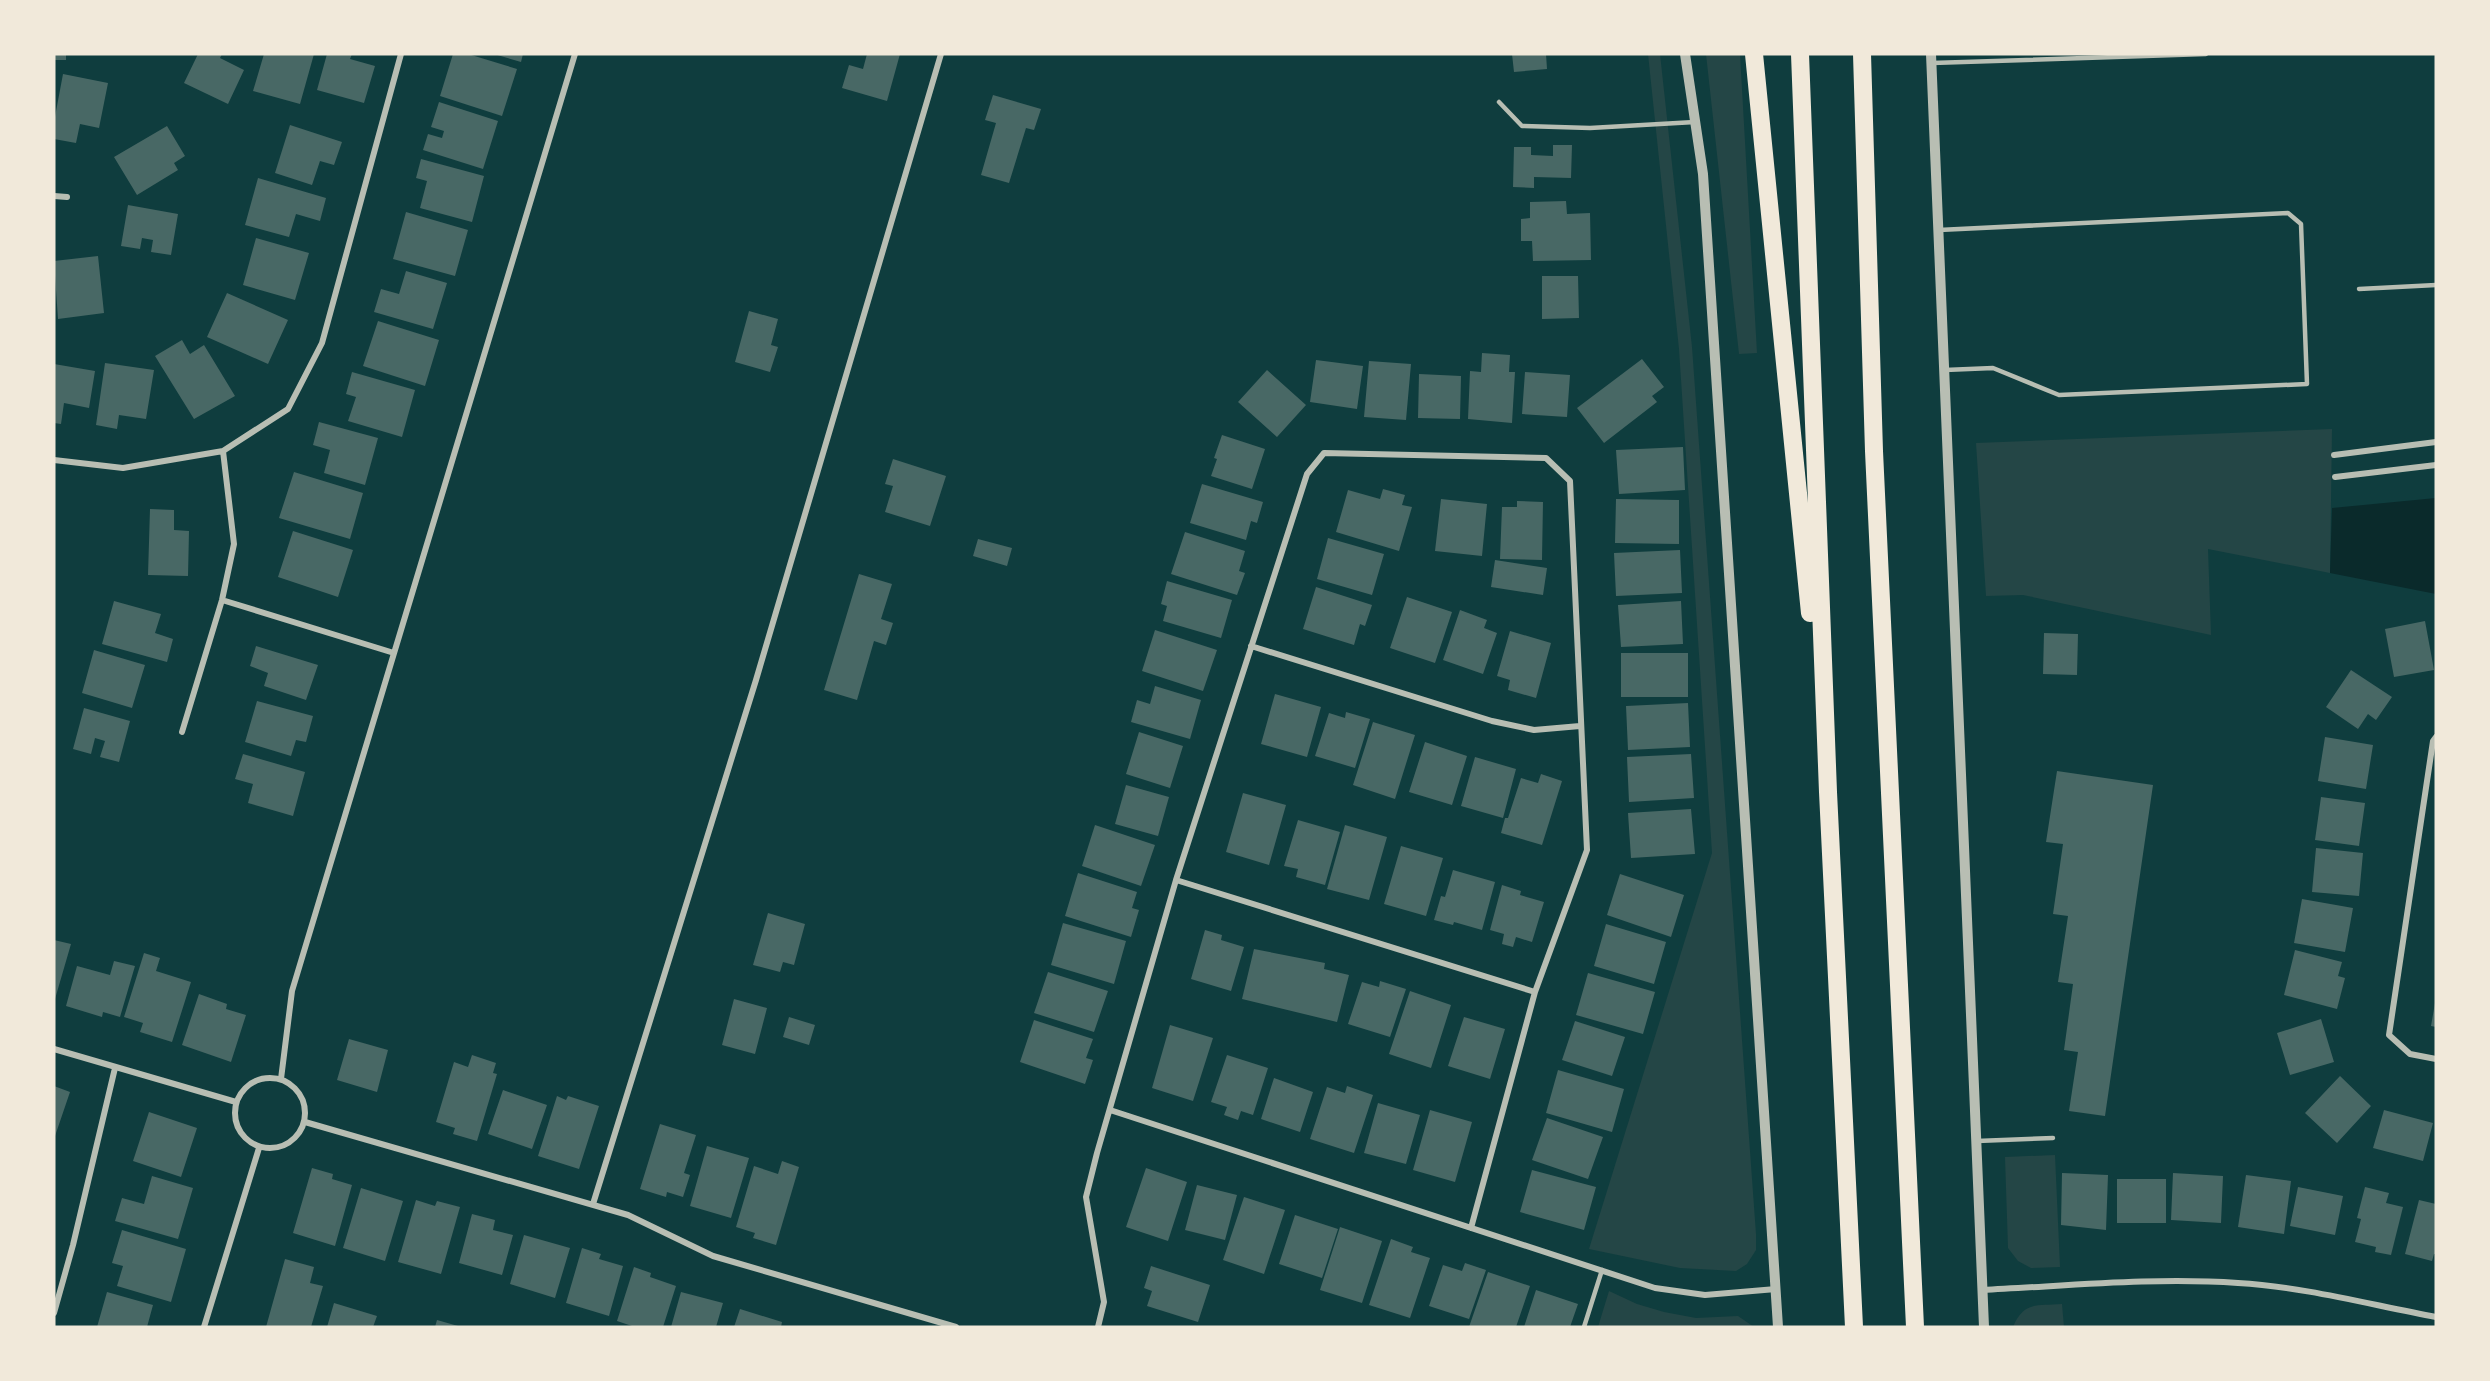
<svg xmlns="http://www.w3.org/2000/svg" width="2490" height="1381" viewBox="0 0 2490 1381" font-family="'Roboto Serif',serif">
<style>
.green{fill:#244646}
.water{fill:#0a2a2b}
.building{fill:#486865}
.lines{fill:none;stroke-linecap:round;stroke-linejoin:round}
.service{stroke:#b8beb3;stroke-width:4.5}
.minor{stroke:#b8beb3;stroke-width:6}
.tertiary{stroke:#b8beb3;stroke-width:10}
.motorway{stroke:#f1e9da;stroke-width:18}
</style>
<rect width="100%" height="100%" fill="#0f3d3e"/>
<path class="green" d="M1648 54H1660L1692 347 1756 1234V1250L1747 1264 1736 1271 1680 1268 1589 1249 1712 853 1679 349Z
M1706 54H1740L1757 353 1739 354Z
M2332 429 2330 573 2208 549 2211 635 2023 595 1986 596 1976 443Z
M2055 1155 2060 1267 2031 1268 2018 1261 2008 1248 2005 1157Z
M1609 1291 1637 1304 1664 1312 1696 1318 1738 1316 1754 1327H1598Z
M2062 1304 2064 1327H2013C2024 1301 2037 1306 2062 1304Z"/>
<path class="water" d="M2436 498V594L2330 573 2332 508Z"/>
<path class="building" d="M54 54H66V60H54Z
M198 54H222L220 58 244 70 228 104 184 83Z
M264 54H314L300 104 253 91Z
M327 54H352L350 59 375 66 364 103 317 90Z
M453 54H468L517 69 502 116 440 96Z
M494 54H523L521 62Z
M867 54H900L887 101 842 88 849 65 863 69Z
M1512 54H1546L1547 69 1514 72Z
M63 74 108 83 99 128 80 124 76 143 54 139V122Z
M993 95 1041 109 1034 130 1026 128 1009 183 981 175 996 123 985 120Z
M439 102 498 121 483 169 423 150 428 134 442 138 444 131 431 127Z
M290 125 342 142 334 165 320 161 312 185 275 173Z
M167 126 185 156 174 163 178 170 137 195 114 157Z
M1553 145H1572L1571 178 1534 177V188L1513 187 1514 147H1531V155L1553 156Z
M421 159 484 176 472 222 420 208 427 181 416 178Z
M258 178 326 198 320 221 296 214 289 237 245 225Z
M1566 201 1567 214 1590 213 1591 260 1533 261 1532 241H1521V219L1530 218V202Z
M128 205 178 214 171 255 151 252 153 240 142 238 140 249 121 246Z
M406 212 468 230 455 276 393 259Z
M256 238 309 253 295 300 243 285Z
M98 256 104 313 58 319 54 261Z
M406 271 447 283 433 329 374 312 381 289 399 294Z
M1542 276H1578L1579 318 1542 319Z
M227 293 288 320 268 364 207 337Z
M749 311 778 319 771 345 778 347 770 372 735 362Z
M378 321 439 340 425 386 363 366Z
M182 340 190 354 204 345 235 396 194 419 155 356Z
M1482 353 1510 355 1509 372H1515L1512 423 1468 419 1470 371 1481 372Z
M1642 359 1664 387 1652 396 1657 402 1604 443 1577 408Z
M1316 360 1363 366 1357 409 1310 402Z
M1369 361 1411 364 1406 420 1364 417Z
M105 363 154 370 146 419 119 415 117 429 96 425Z
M54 364 95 371 89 408 64 403 61 424 54 423Z
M1267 370 1306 405 1277 437 1238 402Z
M352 372 415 390 402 437 348 421 356 397 346 394Z
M1525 372 1570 375 1567 417 1522 414Z
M1419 374 1461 376 1460 419 1418 418Z
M319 422 378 438 365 485 324 473 330 450 313 445Z
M1222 435 1265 449 1252 489 1211 476 1217 459 1214 458Z
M1683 447 1685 490 1619 494 1616 450Z
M893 459 946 476 930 526 885 512 893 486 885 484Z
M294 472 363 493 350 539 279 518Z
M1202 484 1263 502 1257 523 1251 521 1246 540 1190 523Z
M1383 489 1405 495 1402 505 1412 507 1399 551 1336 532 1348 490 1380 499Z
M1441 499 1487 504 1482 556 1435 551Z
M1616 499 1679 500V544L1615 543Z
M1517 501 1543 502 1542 560 1500 559 1502 507H1517Z
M150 509 174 510V530L189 531 188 576 148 575Z
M293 531 353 550 338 597 278 577Z
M1185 532 1245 551 1239 571 1245 573 1237 595 1171 574Z
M1328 538 1384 554 1372 595 1317 579Z
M978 539 1012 548 1007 566 973 556Z
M1680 550 1682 593 1616 596 1614 553Z
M1495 560 1547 568 1543 595 1491 587Z
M859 574 892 584 881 619 893 623 886 645 874 641 857 700 824 690Z
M1167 581 1232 600 1221 638 1163 621 1167 606 1161 604Z
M1316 587 1372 605 1365 626 1360 624 1354 645 1303 629Z
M1407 597 1452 612 1435 663 1390 648Z
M114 601 161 614 155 633 173 639 167 662 102 644Z
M1681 601 1683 644 1621 647 1618 605Z
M1460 610 1487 620 1484 628 1497 633 1483 674 1443 660Z
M2425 621 2434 670 2394 677 2385 629Z
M1155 630 1217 650 1203 691 1142 671Z
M1510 631 1551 643 1536 698 1508 690 1510 680 1497 676Z
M2044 633 2078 634 2077 675 2043 674Z
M256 646 318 665 306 700 264 686 268 673 250 666Z
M94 650 145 665 132 708 82 693Z
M1621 653H1688V697H1621Z
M2351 670 2392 697 2376 720 2368 714 2358 729 2326 707Z
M1155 686 1201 700 1190 739 1131 722 1137 700 1150 704Z
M1275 694 1321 707 1307 757 1261 744Z
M257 701 313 716 306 742 296 740 291 756 245 742Z
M1688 703 1690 747 1628 750 1626 706Z
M84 708 130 721 119 762 100 757 105 741 95 738 91 754 73 749Z
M1346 712 1370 719 1355 768 1315 756 1329 713 1345 718Z
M1373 722 1415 735 1395 799 1353 785Z
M1139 732 1183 746 1170 788 1126 774Z
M2325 737 2373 745 2366 789 2318 781Z
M1425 742 1467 756 1452 805 1409 792Z
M243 754 305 772 293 816 248 803 253 784 235 779Z
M1691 754 1694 798 1629 802 1627 757Z
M1475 757 1516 769 1503 818 1461 806Z
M2057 771 2153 785 2105 1116 2069 1111 2078 1052 2064 1050 2073 984 2058 982 2068 916 2053 914 2063 844 2046 842Z
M1541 774 1562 781 1542 845 1501 833 1505 818H1508L1521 778 1538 783Z
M1126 785 1169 797 1158 836 1115 824Z
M1243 793 1286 805 1269 865 1226 852Z
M2321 797 2365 803 2359 846 2315 840Z
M1691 809 1695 854 1631 858 1628 813Z
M1298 820 1340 832 1325 885 1296 877 1298 869 1284 866Z
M1095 825 1155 845 1141 886 1082 866Z
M1345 825 1387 837 1369 900 1327 889Z
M1401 846 1443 858 1426 916 1384 904Z
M2316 848 2363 853 2359 896 2312 892Z
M1453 870 1495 882 1482 930 1454 922 1453 925 1434 920 1441 896 1445 897Z
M1078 873 1137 892 1132 908 1139 910 1131 937 1065 916Z
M1620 874 1684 895 1671 937 1607 915Z
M1502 885 1521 891 1520 895 1544 902 1532 942 1516 937 1513 947 1502 944 1504 934 1490 930Z
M2302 899 2353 908 2345 952 2294 943Z
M768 913 805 924 794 965 783 962 780 972 753 965Z
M1063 923 1126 941 1114 984 1051 965Z
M1606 924 1666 942 1654 984 1594 966Z
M1205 930 1222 935 1221 940 1244 947 1231 991 1191 979Z
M54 940 71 944 55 999H54Z
M1254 949 1325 963 1324 969 1349 975 1337 1022 1242 999Z
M2295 950 2342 962 2338 976 2345 978 2337 1009 2284 995Z
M144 953 160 958 156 971 191 982 172 1042 140 1032 143 1023 124 1017Z
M114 961 135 966 120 1017 103 1012 102 1017 66 1006 77 966 110 975Z
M1048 972 1108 991 1094 1032 1034 1013Z
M1588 973 1655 992 1643 1034 1576 1015Z
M1380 981 1406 989 1390 1037 1348 1024 1362 982 1379 987Z
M1410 991 1451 1005 1431 1068 1389 1054Z
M199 994 227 1004 226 1009 246 1015 231 1062 182 1045Z
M734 999 767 1008 755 1054 722 1045Z
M2435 1003H2436V1027L2431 1026Z
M789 1017 815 1025 809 1045 783 1037Z
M1464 1017 1505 1029 1490 1079 1448 1066Z
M2321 1019 2334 1062 2290 1075 2277 1033Z
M1034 1020 1093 1039 1086 1058 1093 1060 1085 1084 1020 1062Z
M1575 1021 1625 1037 1612 1076 1562 1060Z
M1170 1025 1213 1038 1193 1101 1152 1088Z
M349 1039 388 1050 377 1092 337 1080Z
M472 1055 496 1063 493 1073 497 1074 477 1141 453 1134 455 1128 436 1122 454 1062 468 1067Z
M1227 1055 1268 1068 1253 1115 1241 1111 1238 1120 1224 1115 1227 1107 1211 1102Z
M1558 1070 1624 1089 1612 1132 1546 1113Z
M2340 1076 2371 1106 2337 1143 2305 1113Z
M1274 1078 1313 1092 1300 1132 1261 1119Z
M54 1086 70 1092 54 1139Z
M1347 1086 1373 1095 1354 1153 1310 1139 1327 1087 1345 1093Z
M503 1090 547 1105 532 1149 488 1134Z
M557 1096 566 1100 568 1096 599 1106 579 1169 538 1156Z
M1378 1103 1420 1115 1406 1164 1364 1153Z
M1430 1110 1472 1122 1455 1182 1413 1170Z
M2384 1110 2433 1123 2423 1161 2373 1148Z
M149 1112 197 1128 181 1177 133 1161Z
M1547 1118 1603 1137 1588 1179 1532 1160Z
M660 1124 696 1135 684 1173 690 1175 683 1197 667 1192 666 1197 640 1189Z
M707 1146 749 1158 731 1218 690 1206Z
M782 1161 799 1167 776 1245 753 1238 755 1233 736 1227 754 1166 778 1174Z
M312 1168 333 1174 332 1179 352 1185 335 1246 293 1233Z
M1146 1168 1187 1182 1168 1241 1126 1227Z
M1532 1170 1596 1187 1584 1230 1520 1212Z
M2062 1173 2108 1175 2106 1230 2061 1225Z
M2173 1173 2223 1176 2221 1223 2171 1220Z
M2246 1175 2291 1181 2284 1234 2238 1227Z
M152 1176 193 1188 178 1239 115 1221 122 1198 144 1204Z
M2117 1179H2166V1223H2117Z
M1197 1185 1237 1195 1225 1240 1185 1230Z
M2298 1187 2343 1196 2335 1235 2290 1226Z
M2365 1187 2389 1193 2386 1203 2403 1207 2391 1255 2375 1252 2376 1247 2355 1242 2361 1219 2357 1218Z
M361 1188 403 1201 385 1261 343 1248Z
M1244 1197 1285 1210 1264 1274 1223 1260Z
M416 1200 435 1206 437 1201 460 1207 441 1274 398 1262Z
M2419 1200 2436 1204V1254H2434L2432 1261 2405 1254Z
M472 1214 495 1220 493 1230 513 1235 502 1275 459 1263Z
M1295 1215 1338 1229 1322 1278 1279 1264Z
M1340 1227 1382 1241 1362 1303 1320 1290Z
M122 1230 186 1249 171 1302 117 1286 123 1266 112 1263Z
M524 1235 570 1248 555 1298 510 1284Z
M1391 1239 1413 1247 1411 1252 1430 1258 1410 1318 1369 1305Z
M582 1248 601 1254 599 1259 623 1266 609 1316 566 1303Z
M285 1259 314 1267 310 1283 323 1286 311 1327H266Z
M1465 1263 1486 1270 1469 1319 1429 1306 1443 1265 1462 1271Z
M1151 1266 1210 1285 1198 1322 1147 1306 1152 1291 1144 1288Z
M634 1267 651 1273 650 1277 676 1286 663 1327H635L617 1321Z
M1488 1272 1530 1286 1516 1327H1469Z
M1536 1290 1578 1304 1570 1327H1524Z
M107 1292 153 1305 147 1327H97Z
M681 1292 723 1303 716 1327H671Z
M334 1303 377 1316 373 1327H327Z
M740 1309 782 1322 781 1327H734Z
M437 1320 458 1326V1327H435Z"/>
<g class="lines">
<path class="service" d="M1932 63 2206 54
M1499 102 1522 126 1590 128 1695 122
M1939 230 2288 213 2301 224 2307 384 2059 395 1993 368 1945 370
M2359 289 2436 285
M1977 1141 2053 1138
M1584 1327 1602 1270"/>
<path class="minor" d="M54 196 67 197
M2334 455 2436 442
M54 460 123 468 223 451 288 409 322 343 401 54
M2335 477 2436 465
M222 600 394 653
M1251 646 1492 721 1534 730 1580 726
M182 732 222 600 234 544 223 451
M2436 737 2433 741 2389 1035 2410 1054 2436 1059
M1176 880 1535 992
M54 1049 236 1102
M235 1113a35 35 0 1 1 70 0a35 35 0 1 1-70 0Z
M281 1079 292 991 575 54
M1110 1110 1655 1288 1705 1295 1776 1289
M305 1122 628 1215 713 1256 956 1327
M593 1204 756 680 941 54
M1982 1290C2067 1286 2153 1277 2238 1283 2305 1287 2371 1305 2436 1317
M54 1313 73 1245 115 1068
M204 1327 259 1148
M1098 1327 1104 1302 1086 1197 1097 1153 1176 880 1307 474 1324 453 1546 458 1570 481 1587 850 1535 992 1471 1228"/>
<path class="tertiary" d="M1685 54 1703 174 1778 1327
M1931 54 1984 1327"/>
<path class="motorway" d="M1754 54 1810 613
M1800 54 1828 792 1854 1327
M1862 54 1874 451 1915 1327"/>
</g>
<rect width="2490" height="1381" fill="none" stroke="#f1e9da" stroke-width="111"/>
</svg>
